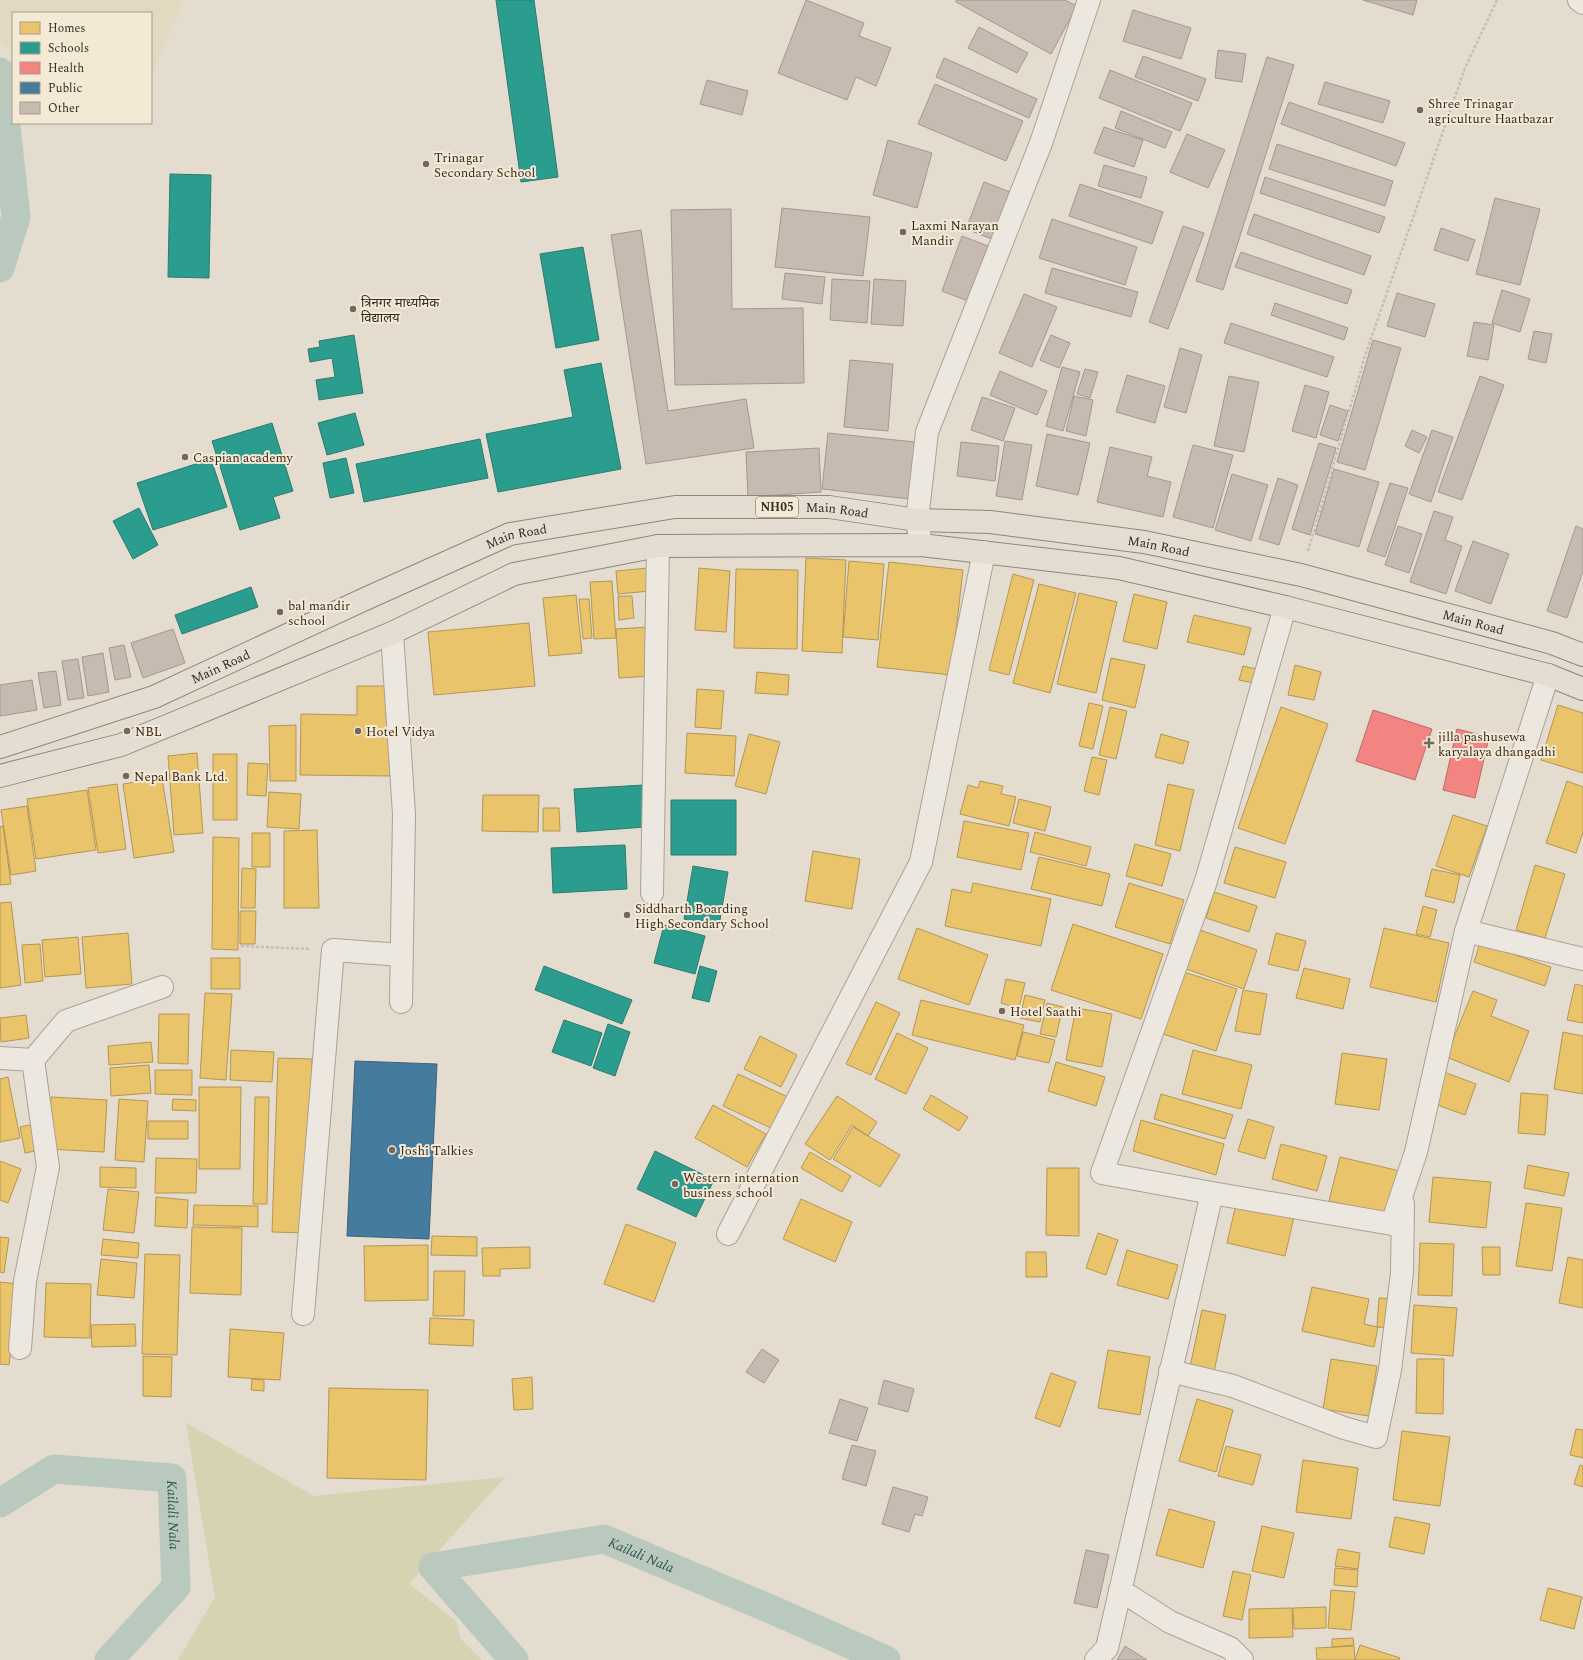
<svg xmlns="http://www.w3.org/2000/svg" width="1583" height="1660" viewBox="0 0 1583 1660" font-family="Spectral,'Noto Sans Devanagari',serif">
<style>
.farmland{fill:#e3d9c0}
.green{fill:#d5d3b2}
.homes{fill:#e9c46a;stroke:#b49654}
.schools{fill:#2a9d8f;stroke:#2e7a6e}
.health{fill:#f28482;stroke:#ba6965}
.public{fill:#457b9d;stroke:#416278}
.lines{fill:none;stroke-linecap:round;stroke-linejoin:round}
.canal{stroke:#b9c9be;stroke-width:29}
.building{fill:#c7bab0;stroke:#a4988e}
.minor-casing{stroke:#aaa197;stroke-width:24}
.primary-casing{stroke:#8f877e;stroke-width:24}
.path{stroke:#c5beb7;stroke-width:2.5;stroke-dasharray:3 2;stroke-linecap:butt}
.minor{stroke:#ece8e0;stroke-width:22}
.primary{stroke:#e4ddd2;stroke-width:22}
.poi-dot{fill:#74685d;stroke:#f4e9d5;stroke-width:1.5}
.labels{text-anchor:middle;stroke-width:4;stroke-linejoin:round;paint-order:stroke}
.shield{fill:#f4e9d5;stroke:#706356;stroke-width:1}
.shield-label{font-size:12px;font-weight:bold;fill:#382920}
.poi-label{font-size:13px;fill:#382920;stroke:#f4e9d5;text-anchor:start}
.street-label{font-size:13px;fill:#382920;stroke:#f4e9d5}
.water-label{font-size:14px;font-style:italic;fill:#2f5751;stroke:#f4e9d5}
</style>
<rect width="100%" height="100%" fill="#e4dccf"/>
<path class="farmland" d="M0 0H184L151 76V13H13V48L6 46 0 41Z"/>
<path class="green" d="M186 1423 314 1496 505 1477 409 1584 457 1622 460 1638 482 1660H178L215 1597Z"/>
<path class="homes" d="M806 558 846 560 842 653 802 651Z
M849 561 884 564 878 640 843 637Z
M889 562 963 570 951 675 877 667Z
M648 568 650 591 618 594 616 571Z
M699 568 730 571 726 632 695 630Z
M736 569 798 570 797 649 734 648Z
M1013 574 1034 580 1009 675 989 670Z
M612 581 616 638 594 639 590 582Z
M1039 584 1076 593 1050 693 1013 683Z
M1079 593 1117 602 1096 693 1057 684Z
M1134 594 1167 602 1157 649 1123 641Z
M576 595 582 653 549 656 543 598Z
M618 596H632L634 618 619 620Z
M579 599H589L592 638 583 639Z
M1194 615 1251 628 1244 655 1187 642Z
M529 623 535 686 434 695 428 632Z
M649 627 652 676 619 678 616 629Z
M1111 658 1145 665 1135 708 1102 700Z
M1295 665 1321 672 1314 700 1288 695Z
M1243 666 1261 670 1258 684 1239 680Z
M757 672 789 675 788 695 755 693Z
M357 686H395L394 776 300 775 301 714 357 715Z
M697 689 724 691 721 729 695 727Z
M1089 703 1103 706 1093 749 1079 746Z
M1558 705 1583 713V773L1541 760Z
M1110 707 1127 711 1116 759 1099 755Z
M1281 707 1328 724 1285 844 1238 828Z
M296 725V781H270L269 726Z
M687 733 736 736 734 776 685 773Z
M749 734 780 742 766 794 735 786Z
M1161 734 1189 742 1183 764 1155 757Z
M197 753 203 833 174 835 168 756Z
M213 754H237V820H213Z
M1092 757 1107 760 1099 795 1084 791Z
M248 763 268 764 266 796 247 795Z
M162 778 174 852 134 858 123 784Z
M980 781 1003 786 1001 794 1016 797 1009 826 960 814 968 785 978 788Z
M1567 781 1583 787V832L1576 853 1546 843Z
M117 784 126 849 98 853 88 788Z
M1168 784 1194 790 1180 851 1155 845Z
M87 790 96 850 36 859 27 799Z
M269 792 301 794 299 829 267 827Z
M483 795H539L538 832 482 831Z
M1019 799 1051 807 1045 831 1013 823Z
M27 806 36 871 11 875 1 810Z
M543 808H559L560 831H543Z
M1453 815 1487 826 1469 877 1436 866Z
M964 821 1029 833 1021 870 957 857Z
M3 826 11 884 0 885V827Z
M317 830 319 908H284V831Z
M1035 832 1091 847 1086 866 1030 852Z
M252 833H270V867H252Z
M213 837 239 838 238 950 212 949Z
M1135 844 1171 854 1162 886 1126 876Z
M1235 847 1286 862 1275 898 1224 883Z
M813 851 860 859 852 909 805 901Z
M1039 857 1110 874 1102 906 1031 889Z
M1535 865 1565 874 1545 938 1516 930Z
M242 868 256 869 255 908H241Z
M1432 869 1460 875 1454 903 1425 896Z
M973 883 1051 899 1041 946 945 926 952 889 971 893Z
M1129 883 1184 900 1170 944 1115 927Z
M1214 892 1257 906 1249 932 1206 918Z
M11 902 21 985 0 988V903Z
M1423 906 1437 910 1430 937 1416 934Z
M240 911H256L255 944H240Z
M1073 924 1163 954 1141 1019 1051 990Z
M917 928 988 955 969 1005 898 979Z
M1384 928 1449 943 1436 1002 1370 987Z
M1200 930 1257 950 1244 989 1186 969Z
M128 933 132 984 86 988 82 937Z
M1276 933 1306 941 1298 971 1268 964Z
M78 937 81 974 45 977 42 940Z
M1480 943 1551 967 1545 986 1474 962Z
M40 944 43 981 25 983 22 945Z
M211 958H240V989H211Z
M1304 968 1350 979 1343 1009 1296 998Z
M1184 972 1237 989 1216 1051 1163 1034Z
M1006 979 1025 983 1019 1008 1001 1003Z
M1575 984 1583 986V1023L1567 1020Z
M1243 990 1267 994 1260 1035 1235 1031Z
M1473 991 1497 1000 1491 1016 1529 1031 1509 1082 1446 1057Z
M205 993 232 994 226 1080 200 1078Z
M1025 995 1045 1000 1040 1022 1020 1018Z
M921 1000 1024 1025 1015 1060 912 1035Z
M876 1002 900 1013 871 1075 846 1064Z
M1047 1003 1063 1007 1056 1037 1040 1034Z
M1076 1008 1112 1014 1102 1067 1066 1060Z
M159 1014H189L188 1064 158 1063Z
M26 1015 29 1038 1 1042 0 1018Z
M1023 1032 1055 1040 1049 1063 1017 1056Z
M1563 1032 1583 1036V1094L1554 1089Z
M897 1033 928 1048 906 1094 875 1079Z
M760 1036 797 1055 781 1087 744 1069Z
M151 1042 153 1062 109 1065 108 1046Z
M231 1050 274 1052 272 1082 230 1080Z
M1193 1050 1252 1065 1241 1109 1182 1094Z
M1342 1053 1387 1059 1379 1110 1335 1104Z
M278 1058 312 1059 306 1233 272 1232Z
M1056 1062 1105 1077 1096 1106 1048 1091Z
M149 1065 151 1093 111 1096 110 1068Z
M155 1070H192V1095L155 1094Z
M1444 1072 1476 1084 1465 1115 1432 1103Z
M738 1074 788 1097 773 1129 723 1106Z
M8 1077 20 1138 0 1142V1079Z
M199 1087H241L240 1169H199Z
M1521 1093 1548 1095 1545 1135 1518 1133Z
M1161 1094 1233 1115 1225 1139 1154 1119Z
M931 1095 968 1117 959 1131 923 1109Z
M837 1096 877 1122 868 1136 852 1125 830 1160 805 1144Z
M51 1097 107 1100 104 1152 48 1149Z
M255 1097H269L267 1204H253Z
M119 1099 148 1101 144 1162 115 1160Z
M173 1099 196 1100V1111L172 1110Z
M713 1105 766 1134 747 1167 695 1138Z
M1248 1119 1274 1127 1265 1159 1238 1151Z
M1141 1120 1224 1144 1216 1175 1133 1151Z
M148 1121H188V1139H148Z
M35 1124 40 1150 25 1153 20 1127Z
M853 1127 900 1155 880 1187 833 1159Z
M1281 1144 1327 1156 1317 1191 1272 1179Z
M810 1152 851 1176 842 1192 801 1168Z
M1340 1157 1400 1171 1389 1215 1329 1201Z
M156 1158 197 1159 196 1193H155Z
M0 1161 21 1169 8 1203 0 1200Z
M1528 1165 1569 1173 1564 1196 1524 1188Z
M100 1167 136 1168V1188L100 1187Z
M1047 1168H1079V1236L1046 1235Z
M1433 1177 1491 1182 1486 1228 1429 1222Z
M108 1189 139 1192 134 1233 103 1230Z
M156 1197 188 1200 187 1228 155 1226Z
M801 1199 852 1222 835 1262 783 1239Z
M1237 1200 1295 1213 1285 1256 1227 1243Z
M1526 1203 1562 1208 1552 1271 1516 1266Z
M194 1205 258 1206V1227L193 1225Z
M626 1224 676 1243 654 1302 604 1284Z
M192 1227 242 1228 241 1295 190 1293Z
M1098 1233 1118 1240 1106 1275 1086 1268Z
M432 1236 477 1237V1256L431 1255Z
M0 1237 9 1238 4 1273 0 1272Z
M103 1239 139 1243 138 1258 101 1255Z
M1420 1243 1454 1244 1452 1296 1418 1295Z
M428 1245V1300L365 1301 364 1246Z
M530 1247V1268L500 1269V1276H483L482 1248Z
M1482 1247H1500V1275H1483Z
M1127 1250 1178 1265 1168 1299 1117 1285Z
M1026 1252H1046L1047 1277H1026Z
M145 1254 180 1255 177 1355 142 1354Z
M1568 1257 1583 1260V1308L1559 1303Z
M101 1259 137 1263 134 1298 97 1295Z
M434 1271H465L464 1316H433Z
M0 1282 19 1284 9 1365 0 1364Z
M46 1283 91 1284 90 1338 44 1337Z
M1312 1287 1369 1299 1364 1324 1378 1327 1374 1347 1302 1331Z
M1379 1298 1395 1299 1393 1328 1377 1327Z
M1414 1305 1457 1308 1453 1356 1411 1353Z
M1202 1310 1226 1315 1214 1372 1190 1367Z
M430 1318 474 1320 473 1346 429 1344Z
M135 1324 136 1346 92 1347 91 1325Z
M230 1329 284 1333 280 1380 228 1377Z
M1108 1350 1150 1357 1140 1415 1098 1408Z
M143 1356 172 1357 171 1397 143 1396Z
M1331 1359 1377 1366 1369 1416 1323 1409Z
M1417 1359H1444L1443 1414 1416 1413Z
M1051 1373 1076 1382 1060 1427 1035 1418Z
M532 1377 533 1409 514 1410 512 1379Z
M252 1379 264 1380V1391L251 1390Z
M329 1388 428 1390 426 1480 327 1478Z
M1197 1399 1233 1410 1216 1472 1179 1461Z
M1576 1429 1583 1430V1458L1570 1455Z
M1402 1431 1450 1437 1440 1506 1393 1500Z
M1226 1446 1261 1455 1253 1485 1218 1476Z
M1303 1460 1358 1468 1351 1519 1296 1512Z
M1580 1465 1583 1466V1487L1574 1484Z
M1169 1509 1215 1522 1203 1568 1156 1555Z
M1395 1517 1430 1524 1424 1554 1389 1547Z
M1262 1526 1294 1533 1284 1578 1252 1571Z
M1338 1549 1360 1553 1358 1569 1335 1566Z
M1335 1568 1358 1570 1357 1587 1334 1585Z
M1233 1571 1251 1575 1242 1620 1223 1616Z
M1548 1588 1582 1597 1574 1629 1540 1620Z
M1331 1590 1355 1592 1351 1630 1328 1628Z
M1326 1607V1628L1294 1629 1293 1608Z
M1292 1608 1293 1637 1249 1638V1609Z
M1353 1638 1354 1645 1332 1647V1639Z
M1360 1645 1400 1658 1399 1660H1355Z
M1354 1646 1355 1660H1317L1316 1648Z"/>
<path class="schools" d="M496 0H534L558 177 521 182Z
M170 174 211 175 209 278 168 277Z
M583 247 599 340 556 348 540 254Z
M354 335 363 393 319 400 316 380 335 377 332 358 310 362 308 349 320 347 319 341Z
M601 363 621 469 498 492 486 434 573 417 564 370Z
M355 413 364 445 327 455 318 423Z
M272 423 293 491 273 497 280 518 240 530 212 441Z
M480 439 488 478 364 502 356 464Z
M346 458 354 493 330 498 323 463Z
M211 459 227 507 153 530 137 483Z
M139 508 158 545 133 559 113 521Z
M251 587 258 607 182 634 175 615Z
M644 785 646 827 577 832 574 789Z
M671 800H736V855H671Z
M625 845 627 889 553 893 551 848Z
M693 866 728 872 719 926 684 919Z
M664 925 705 936 695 974 654 963Z
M544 966 632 1000 622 1024 535 990Z
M700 966 717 971 709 1002 692 998Z
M564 1020 602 1033 591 1066 552 1052Z
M608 1024 630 1032 615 1076 593 1068Z
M655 1151 714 1180 696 1217 637 1189Z"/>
<path class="health" d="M1373 710 1432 729 1415 780 1356 761Z
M1457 729 1489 737 1475 798 1443 790Z"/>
<path class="public" d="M355 1061 437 1064 429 1239 347 1236Z"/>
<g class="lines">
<g class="canal">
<path d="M0 72 16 217 0 268"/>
<path id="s1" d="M0 1503 54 1469 172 1478 176 1587 109 1660"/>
<path id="s2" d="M514 1660 433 1567 604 1539 775 1611 886 1660"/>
</g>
</g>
<path class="building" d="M806 0 864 23 859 36 891 48 876 86 856 77 847 100 778 73Z
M956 0H1065L1077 6 1051 54 956 2Z
M1363 0H1417L1413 15Z
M1133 10 1191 28 1181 59 1123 41Z
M979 27 1028 53 1017 73 968 48Z
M1218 50 1246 54 1242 82 1215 78Z
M1143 56 1206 79 1198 101 1135 77Z
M1267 57 1294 65 1223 290 1196 281Z
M944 58 1037 99 1029 118 936 77Z
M1110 70 1192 103 1180 131 1099 98Z
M707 80 748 91 742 115 700 104Z
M1325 82 1390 101 1383 123 1318 104Z
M935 84 1023 121 1006 161 918 124Z
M1289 102 1405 143 1396 166 1281 124Z
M1121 111 1172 132 1165 148 1115 128Z
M1104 127 1143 140 1134 167 1094 153Z
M1187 134 1225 150 1208 188 1170 172Z
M888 140 932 153 917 208 873 195Z
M1277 144 1393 181 1385 206 1269 169Z
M1104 165 1147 177 1141 198 1098 186Z
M1265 177 1385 217 1379 233 1260 193Z
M984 182 1010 192 992 239 966 229Z
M1080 184 1163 212 1152 244 1069 216Z
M1495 198 1540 209 1520 285 1476 274Z
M782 208 870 217 863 276 775 267Z
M731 209 732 309 803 308 804 383 675 385 671 210Z
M1254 214 1371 256 1364 275 1247 234Z
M1052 219 1137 247 1125 285 1039 258Z
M1183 226 1204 233 1168 329 1149 322Z
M1441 228 1475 240 1468 261 1434 250Z
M641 230 668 411 746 399 754 448 646 464 611 235Z
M962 236 988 246 968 301 942 291Z
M1241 252 1352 290 1347 304 1235 267Z
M1052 268 1138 292 1131 317 1045 293Z
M785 273 825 277 822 304 782 299Z
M832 279 870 281 867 323 830 320Z
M874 279 906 281 903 326 871 324Z
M1502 290 1530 299 1520 332 1492 323Z
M1397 293 1435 304 1425 337 1387 326Z
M1024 294 1057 307 1032 367 999 353Z
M1275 303 1348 328 1344 340 1271 315Z
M1474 322 1494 325 1488 360 1467 356Z
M1231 323 1334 357 1327 377 1224 343Z
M1534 331 1552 334 1546 363 1528 359Z
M1051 335 1070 343 1059 368 1040 360Z
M1373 340 1401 348 1365 470 1337 462Z
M1180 348 1202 355 1186 413 1164 407Z
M850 360 893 364 888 431 844 427Z
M1062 367 1080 372 1063 431 1046 426Z
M1085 369 1098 372 1090 398 1077 394Z
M1000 371 1047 391 1037 415 990 395Z
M1127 375 1165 386 1155 423 1116 412Z
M1229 376 1259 382 1244 452 1214 446Z
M1480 376 1504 385 1462 500 1438 492Z
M1305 385 1329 392 1316 438 1292 431Z
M1074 396 1093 400 1086 436 1066 431Z
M982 397 1015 408 1003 441 971 430Z
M1330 405 1348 411 1338 441 1320 435Z
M1412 430 1427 437 1419 453 1405 446Z
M1432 430 1453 437 1431 502 1409 494Z
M828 433 915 442 909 499 822 489Z
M1047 434 1090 443 1078 495 1036 486Z
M1005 441 1032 445 1022 500 996 496Z
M961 442 999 446 995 481 957 476Z
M1319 443 1336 448 1310 535 1292 529Z
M1193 445 1233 455 1213 528 1173 517Z
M1110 447 1152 457 1147 476 1171 482 1163 517 1097 502Z
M819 448 821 492 748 497 746 452Z
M1334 469 1379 482 1359 547 1315 534Z
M1232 474 1268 485 1251 541 1215 530Z
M1278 478 1298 485 1279 545 1259 539Z
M1390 483 1408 488 1385 557 1367 551Z
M1434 511 1453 517 1445 540 1462 546 1446 594 1410 582Z
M1398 526 1422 534 1409 573 1385 565Z
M1576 526 1583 529V571L1567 618 1547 611Z
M1473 541 1509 554 1491 604 1455 591Z
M173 629 185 663 143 678 131 643Z
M124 645 131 677 115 680 109 648Z
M103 653 109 692 88 696 82 657Z
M78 659 84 698 68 700 62 661Z
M56 671 61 705 44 708 38 673Z
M32 680 37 710 0 716V685Z
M762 1349 779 1360 764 1383 746 1372Z
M884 1380 914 1389 908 1412 878 1404Z
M840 1399 868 1408 857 1441 829 1433Z
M852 1445 876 1451 866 1486 842 1479Z
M893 1487 928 1497 922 1516 915 1514 909 1532 882 1524Z
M1086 1550 1109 1555 1097 1608 1074 1603Z
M1125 1646 1147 1660H1117Z"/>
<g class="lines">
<defs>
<path id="minor" d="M1579 0 1583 3
M921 545 917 520 927 432 1041 143 1089 0
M392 633 404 814 401 1002
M652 893 658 546
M1466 931 1583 959
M0 1058 33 1060 48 1167 25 1281 20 1348
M33 1060 66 1021 162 987
M1212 1193 1392 1224 1416 1152 1466 931 1548 675
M728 1234 921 862 984 552
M303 1314 333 950 402 955
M1170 1371 1233 1386 1344 1428 1376 1437 1390 1370 1402 1273 1403 1204
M1120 1590 1170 1622 1230 1648 1242 1660
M1096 1660 1107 1648 1212 1193 1102 1173 1206 881 1285 607"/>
<g id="primary">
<path id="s3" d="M0 747 154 697 365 599 510 534 675 507H829L917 520 990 522 1144 542 1301 575 1552 643 1583 655"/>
<path d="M0 776 121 745 392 633 514 574 658 546 921 545 1119 568 1285 607 1548 675 1583 689"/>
</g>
</defs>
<use href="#minor" class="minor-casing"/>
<use href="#primary" class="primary-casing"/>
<path class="path" d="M1308 551 1365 356 1465 68 1497 0
M241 946 309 949"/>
<use href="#minor" class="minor"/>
<use href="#primary" class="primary"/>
</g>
<g class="poi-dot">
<circle cx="1420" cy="110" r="4"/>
<circle cx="426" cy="164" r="4"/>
<circle cx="903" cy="232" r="4"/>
<circle cx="353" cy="309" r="4"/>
<circle cx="185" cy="457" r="4"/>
<circle cx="280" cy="612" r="4"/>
<circle cx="127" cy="731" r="4"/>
<circle cx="358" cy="731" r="4"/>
<path d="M1427 737h4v4h4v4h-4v4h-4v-4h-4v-4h4z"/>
<circle cx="126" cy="776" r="4"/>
<circle cx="627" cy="915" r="4"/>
<circle cx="1002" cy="1011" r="4"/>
<circle cx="392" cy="1150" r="4"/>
<circle cx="675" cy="1184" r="4"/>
</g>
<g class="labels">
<rect class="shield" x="756" y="497" width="42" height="20" rx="3"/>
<g class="shield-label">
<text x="777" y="511">NH05</text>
</g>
<g class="poi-label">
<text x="1428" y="108">Shree Trinagar<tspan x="1428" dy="15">agriculture Haatbazar</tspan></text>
<text x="434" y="162">Trinagar<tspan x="434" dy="15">Secondary School</tspan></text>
<text x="911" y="230">Laxmi Narayan<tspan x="911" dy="15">Mandir</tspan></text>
<text x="361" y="307">त्रिनगर माध्यमिक<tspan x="361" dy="15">विद्यालय</tspan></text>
<text x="193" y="462">Caspian academy</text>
<text x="288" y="610">bal mandir<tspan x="288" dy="15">school</tspan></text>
<text x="135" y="736">NBL</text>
<text x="366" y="736">Hotel Vidya</text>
<text x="1438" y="741">jilla pashusewa<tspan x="1438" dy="15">karyalaya dhangadhi</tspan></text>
<text x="134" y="781">Nepal Bank Ltd.</text>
<text x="635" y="913">Siddharth Boarding<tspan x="635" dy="15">High Secondary School</tspan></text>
<text x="1010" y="1016">Hotel Saathi</text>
<text x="400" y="1155">Joshi Talkies</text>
<text x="683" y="1182">Western internation<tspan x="683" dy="15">business school</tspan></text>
</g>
<g class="street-label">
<text dy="5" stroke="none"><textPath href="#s3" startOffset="883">Main Road</textPath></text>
<text dy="5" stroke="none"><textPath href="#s3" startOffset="559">Main Road</textPath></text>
<text dy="5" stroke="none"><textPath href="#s3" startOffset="1207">Main Road</textPath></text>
<text dy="5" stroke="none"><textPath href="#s3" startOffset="1531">Main Road</textPath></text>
<text dy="5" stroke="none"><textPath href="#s3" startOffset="235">Main Road</textPath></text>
</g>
<g class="water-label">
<text dy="5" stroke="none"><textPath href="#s1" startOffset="219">Kailali Nala</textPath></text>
<text dy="5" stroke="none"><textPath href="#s2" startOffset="337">Kailali Nala</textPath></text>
</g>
</g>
<rect x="12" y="12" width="140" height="112" fill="#f4e9d5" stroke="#a99c8d"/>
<rect x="20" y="22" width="20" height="12" fill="#e9c46a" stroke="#a99c8d"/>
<text x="48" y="32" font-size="12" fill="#382920">Homes</text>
<rect x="20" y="42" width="20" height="12" fill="#2a9d8f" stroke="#a99c8d"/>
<text x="48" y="52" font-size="12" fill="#382920">Schools</text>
<rect x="20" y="62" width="20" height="12" fill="#f28482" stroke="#a99c8d"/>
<text x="48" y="72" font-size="12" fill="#382920">Health</text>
<rect x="20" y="82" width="20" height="12" fill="#457b9d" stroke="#a99c8d"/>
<text x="48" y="92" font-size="12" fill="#382920">Public</text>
<rect x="20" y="102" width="20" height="12" fill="#c7bab0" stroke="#a99c8d"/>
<text x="48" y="112" font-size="12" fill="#382920">Other</text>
</svg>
